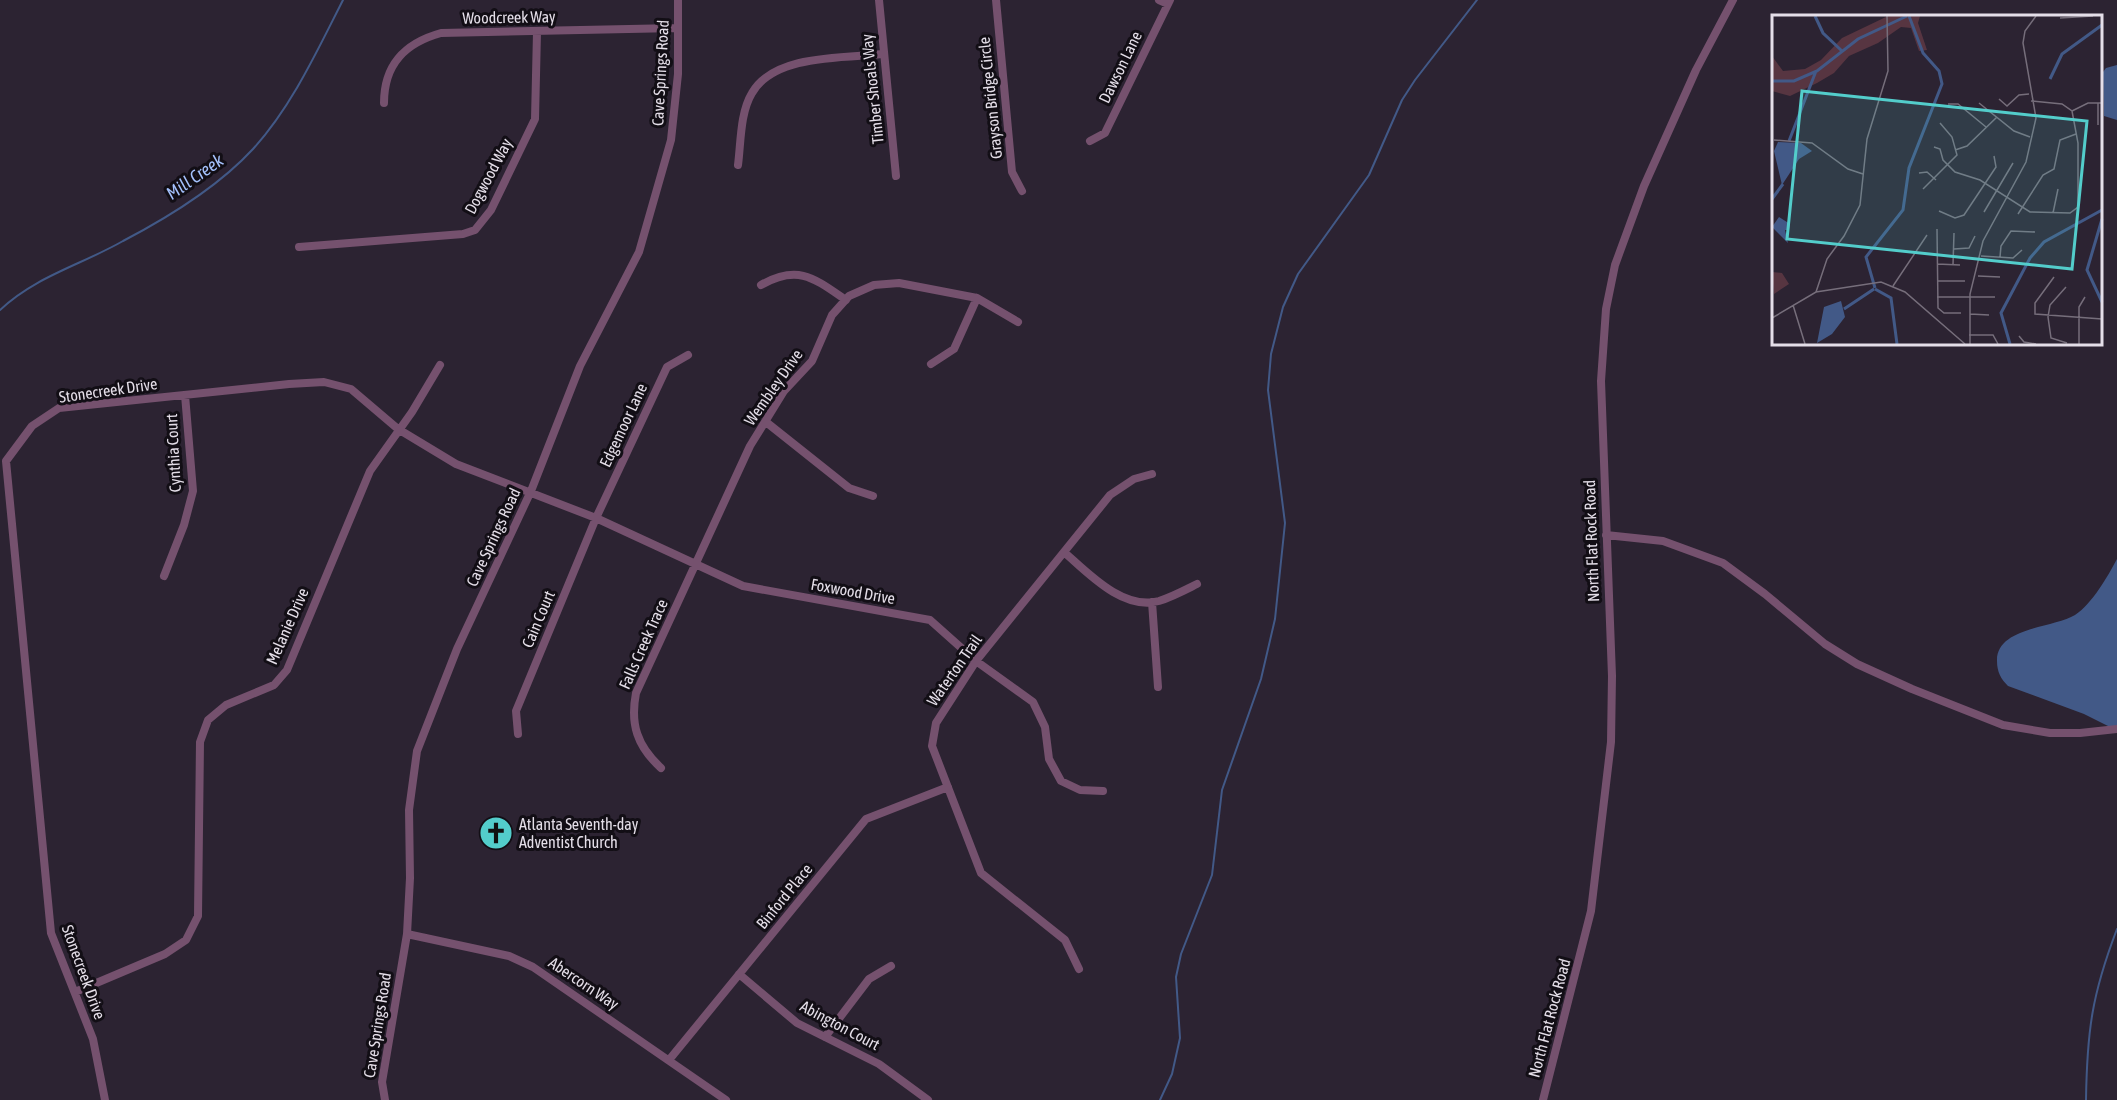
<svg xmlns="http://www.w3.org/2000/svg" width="2117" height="1100" viewBox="0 0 2117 1100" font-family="'Asap Condensed',sans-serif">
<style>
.water{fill:#425987}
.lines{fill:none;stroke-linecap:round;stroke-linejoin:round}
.stream{stroke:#425987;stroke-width:2}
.minor{stroke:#75516e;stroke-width:8}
.labels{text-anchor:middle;stroke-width:6;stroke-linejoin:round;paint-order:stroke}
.street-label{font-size:16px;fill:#e4dee8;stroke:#120e15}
.poi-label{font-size:16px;fill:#e4dee8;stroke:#120e15;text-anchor:start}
.water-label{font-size:18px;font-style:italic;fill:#a4c1fc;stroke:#120e15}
.inset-river{fill:none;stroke:#425987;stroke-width:3}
.inset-road{fill:none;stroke:#766e7b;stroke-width:1.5}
.view{fill:#53cdcb;fill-opacity:0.15;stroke:#53cdcb;stroke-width:3}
.inset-edge{fill:none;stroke:#e4dee8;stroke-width:3}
</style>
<rect width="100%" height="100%" fill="#2c2332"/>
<path class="water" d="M2117 65V120L2104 116 2103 72 2106 68Z
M2117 559V726L2110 727 2084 714 2008 686C2001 679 1997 672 1997 661 1996 627 2054 628 2075 615 2092 604 2108 576 2117 559Z"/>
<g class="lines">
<path class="stream" d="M0 310C36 276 81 265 123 241 169 217 218 187 253 149 292 106 317 51 343 0
M1160 1100 1172 1074 1180 1038 1176 977 1181 954 1212 875 1222 790 1261 679 1275 619 1285 523 1268 390 1271 354 1283 307 1298 274 1369 175 1402 100 1415 80 1477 0
M2086 1100C2087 1031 2092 994 2117 929"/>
<path class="minor" d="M879 0 896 176
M996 0 1012 172 1022 191
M1159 0 1168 4
M384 103C384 64 405 43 441 33L677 28
M1090 141 1105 133 1170 0
M738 165C741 142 740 113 752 93 774 54 845 58 884 54
M299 247 463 234 475 230 491 210 535 119 537 32
M761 285C798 264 814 278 846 300
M931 364 954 349 977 298
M766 422 849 488 873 496
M1606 535 1663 541 1723 563 1765 594 1825 644 1857 664 1912 689 2003 725 2050 733H2080L2117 729
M1064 552C1088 573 1123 611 1159 601 1172 597 1185 590 1197 584
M164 576 184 525 193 491 185 395
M1152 602 1158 687
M518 734 516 711 596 518 667 367 688 355
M661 768C637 746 630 724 636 693L750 446 784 391 812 361 832 315 849 296 874 285 899 283 977 298 1018 322
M407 934 509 956 533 967 726 1100
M1079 969 1065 940 981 873 932 746 936 723 976 661 1110 495 1134 479 1152 474
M739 974 797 1023 879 1064 928 1100
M75 992 165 954 186 940 198 916 200 742 208 720 226 705 274 685 287 670 370 471 412 412 440 365
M825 1037 869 979 891 966
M669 1060 866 819 948 787
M105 1100 93 1039 51 933 6 461 32 426 59 408 289 384 324 382 351 389 398 429 456 464 596 518 743 586 930 620 976 661 1033 702 1045 727 1049 759 1061 781 1080 790 1103 791
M385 1100 382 1082 407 934 410 878 409 810 417 751 457 649 531 491 580 366 639 252 671 140 678 74V0
M1543 1100 1591 911 1611 742 1612 676 1601 381 1606 309 1615 265 1644 186 1696 70 1733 0"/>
</g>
<defs>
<symbol id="church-disc" viewBox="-11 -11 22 22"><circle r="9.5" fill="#53cdcb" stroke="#120e15"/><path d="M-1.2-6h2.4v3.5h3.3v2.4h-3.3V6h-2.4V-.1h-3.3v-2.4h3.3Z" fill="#111"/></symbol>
</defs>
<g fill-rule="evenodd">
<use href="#church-disc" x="477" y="814" width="38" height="38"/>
</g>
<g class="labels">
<g class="street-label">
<text transform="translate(509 17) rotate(-1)" y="6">Woodcreek Way</text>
<text transform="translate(1120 67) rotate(-64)" y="6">Dawson Lane</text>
<text transform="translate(660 73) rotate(-87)" y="6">Cave Springs Road</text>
<text transform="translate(872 89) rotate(-96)" y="6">Timber Shoals Way</text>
<text transform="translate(990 98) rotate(-96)" y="6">Grayson Bridge Circle</text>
<text transform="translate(488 176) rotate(-62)" y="6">Dogwood Way</text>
<text transform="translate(773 387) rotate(-55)" y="6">Wembley Drive</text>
<text transform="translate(108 390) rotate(-8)" y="6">Stonecreek Drive</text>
<text transform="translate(623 425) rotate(-65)" y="6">Edgemoor Lane</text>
<text transform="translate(173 453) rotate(-93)" y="6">Cynthia Court</text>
<text transform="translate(493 537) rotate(-65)" y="6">Cave Springs Road</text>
<text transform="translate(1591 541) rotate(-92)" y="6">North Flat Rock Road</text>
<text transform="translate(853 591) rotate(10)" y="6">Foxwood Drive</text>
<text transform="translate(538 619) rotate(-67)" y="6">Cain Court</text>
<text transform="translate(287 626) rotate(-66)" y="6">Melanie Drive</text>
<text transform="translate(643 644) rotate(-66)" y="6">Falls Creek Trace</text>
<text transform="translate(954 670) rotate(-55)" y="6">Waterton Trail</text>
<text transform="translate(784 896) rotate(-51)" y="6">Binford Place</text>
<text transform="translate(84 972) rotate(70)" y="6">Stonecreek Drive</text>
<text transform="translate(584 983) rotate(34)" y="6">Abercorn Way</text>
<text transform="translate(1549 1018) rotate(-75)" y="6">North Flat Rock Road</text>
<text transform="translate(377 1025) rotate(-81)" y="6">Cave Springs Road</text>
<text transform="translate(840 1025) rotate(28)" y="6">Abington Court</text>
</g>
<g class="poi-label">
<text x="519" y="830">Atlanta Seventh-day<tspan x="519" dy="18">Adventist Church</tspan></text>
</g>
<g class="water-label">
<text transform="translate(195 177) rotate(-35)" y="6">Mill Creek</text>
</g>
</g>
<g transform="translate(1772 15)">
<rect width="330" height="330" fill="#2c2332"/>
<path d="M116 1H148L146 8 155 35 147 36 139 13 129 12 106 28 77 41 62 58 45 68 18 81 0 76V41L11 56 33 54 49 45 70 23ZM0 257 10 258 17 269 2 279Z" fill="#573541"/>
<path d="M6 127 29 128 40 136 27 144 10 170 2 136ZM7 202 18 209 17 215H13L16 228 0 212ZM69 286 73 302 60 319 45 328 52 292Z" fill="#425987"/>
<path class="inset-river" d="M43 1 51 18 70 36M278 64 290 39 330 10M0 66H22L45 56 86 24 135 1M17 126 44 56M0 184 11 169M330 204 315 255 330 287M103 273 94 242 131 195 137 153 170 69 167 56 151 38 137 1M103 274 119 283 125 329M72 294 102 274M238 329 229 298 258 243 272 227 330 195"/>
<path class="inset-road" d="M288 3 321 1M227 84 235 91 247 80 257 79M207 88 242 116 258 122M326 88V110M176 89H186L214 112M300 96 316 88H330M2 125 40 128 76 154 91 159M162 132 168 134 171 145 183 157 208 165 258 197 298 198 306 192V128L300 96 290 89 259 86M183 135 195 131 225 102M147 158 155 157 164 165M151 174 185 140 180 122 168 108M167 196 183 203 192 200 224 152 222 141M212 197 241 148M281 198 286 174M246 199 271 160 282 154 288 125 304 119M165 214 166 293 172 298H189M182 234 197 233 203 221M209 241 241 243 250 235M228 242 229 231 239 216 263 217M165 249 188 250M181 250 182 218M206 261 228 262M282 262 263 288V299L330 304M165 266H193M121 271 155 220M294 272 278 290 276 302 279 323 295 328M44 277 55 244 72 221 88 190 95 124 116 56 115 1M165 282H223M21 290 33 329M198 299 217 300M0 303 44 277 109 267 133 277 193 329M197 320H221L226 329M247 321 252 327 264 329M198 329V279L211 226 254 147 264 103 251 28 253 16 264 1M307 329V292L313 282"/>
<path class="view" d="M30 76 315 106 300 254 15 224Z"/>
<rect width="330" height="330" class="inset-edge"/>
</g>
</svg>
